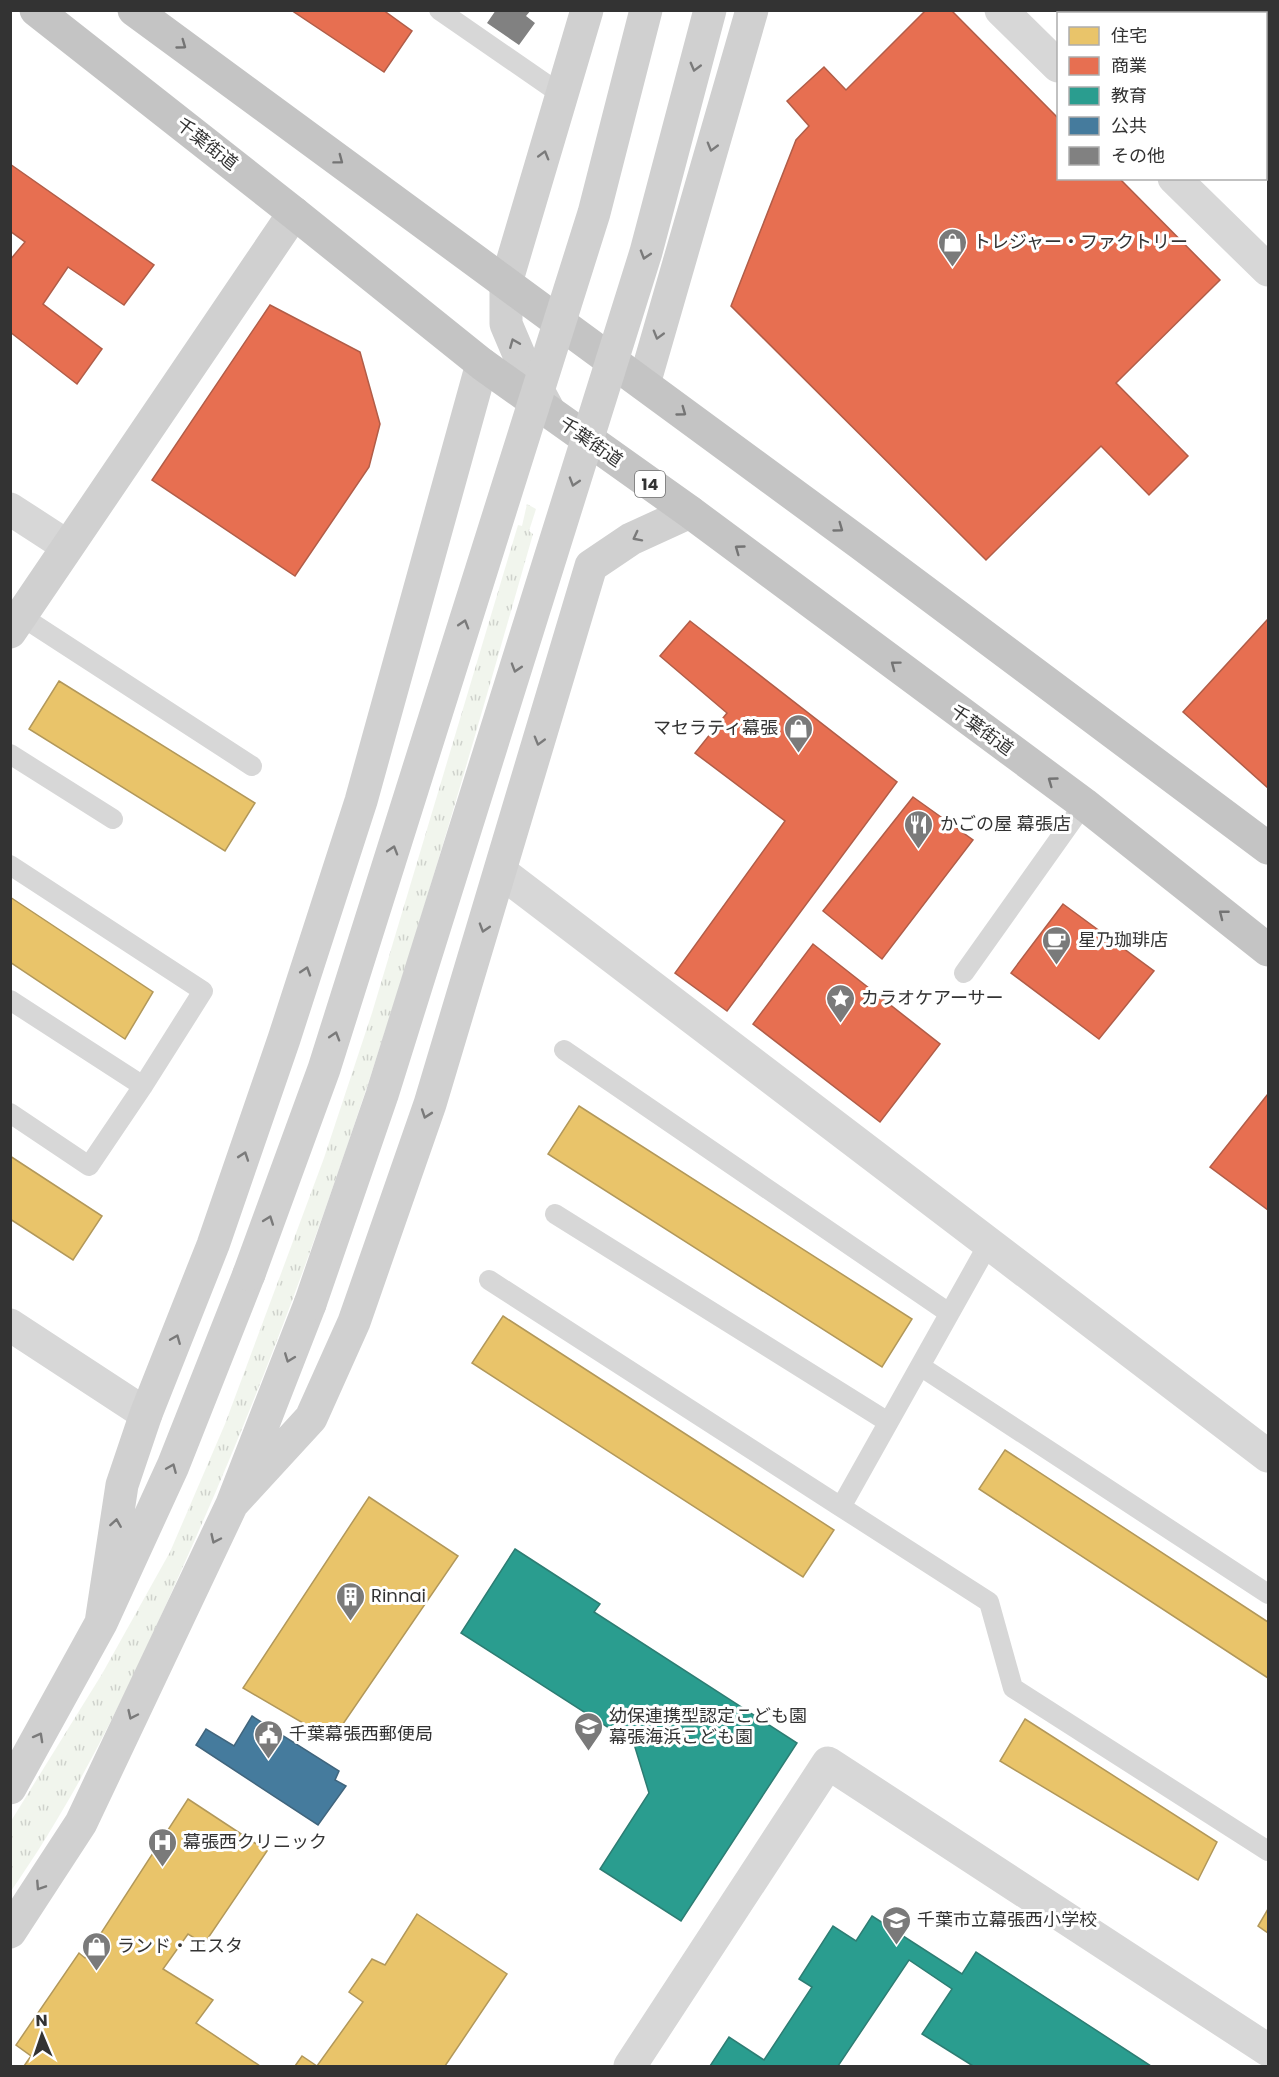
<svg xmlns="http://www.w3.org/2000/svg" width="1279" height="2077" viewBox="0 0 1279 2077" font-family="Poppins,'Noto Sans JP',sans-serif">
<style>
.grass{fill:url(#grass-tufts)}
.homes{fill:#e9c46a;stroke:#b2985a;stroke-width:1.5}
.shops{fill:#e76f51;stroke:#b15d48;stroke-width:1.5}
.schools{fill:#2a9d8f;stroke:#2d7d73;stroke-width:1.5}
.public{fill:#457b9d;stroke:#40657d;stroke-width:1.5}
.building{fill:#818181}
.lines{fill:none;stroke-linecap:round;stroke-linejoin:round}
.lane{stroke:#d7d7d7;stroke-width:20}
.street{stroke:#d7d7d7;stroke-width:33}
.secondary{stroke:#d0d0d0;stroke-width:33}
.highway{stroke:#c4c4c4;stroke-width:33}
.secondary-bridge{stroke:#d0d0d0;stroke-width:33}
.oneway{stroke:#747474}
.oneway2{stroke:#7a7a7a}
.labels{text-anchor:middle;stroke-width:6;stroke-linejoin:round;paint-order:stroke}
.shield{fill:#fff;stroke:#707070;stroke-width:1.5}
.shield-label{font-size:16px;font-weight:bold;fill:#333}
.street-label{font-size:18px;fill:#333;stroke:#fff}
.poi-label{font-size:18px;fill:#333;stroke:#fff;text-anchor:start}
</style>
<defs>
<pattern id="grass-tufts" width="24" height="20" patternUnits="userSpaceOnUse" patternTransform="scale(1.5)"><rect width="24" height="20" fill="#f1f5ed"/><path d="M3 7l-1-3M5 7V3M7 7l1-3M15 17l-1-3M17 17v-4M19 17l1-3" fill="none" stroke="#cfd2cc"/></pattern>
</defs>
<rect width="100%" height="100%" fill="#fff"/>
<path class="grass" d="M527 504 536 509 529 531 533 534C437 870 341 1207 200 1528 145 1653 90 1778 11 1891V1821L102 1674 170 1552 225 1424 324 1158 372 1013 518 525 522 526Z"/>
<path class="homes" d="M59 681 255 803 225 851 29 729Z
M10 897 153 992 125 1039 10 962Z
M579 1106 912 1319 882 1367 548 1154Z
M10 1156 102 1216 73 1260 10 1219Z
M503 1316 834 1530 803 1577 472 1363Z
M1005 1450 1268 1622V1678L979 1489Z
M369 1497 458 1556 332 1740 243 1688Z
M1025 1719 1217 1842 1198 1880 1000 1761Z
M188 1799 267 1851 204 1944 188 1934 163 1969 213 2000 196 2023 260 2066H24L31 2056 16 2045 79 1953 85 1958Z
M1268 1909V1933L1258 1926Z
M417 1914 507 1974 445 2066H295L302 2056 317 2066 363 2002 349 1992 372 1959 385 1965Z"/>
<path class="shops" d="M291 10H383L412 31 384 72Z
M926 10H951L1058 118V178H1119L1220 280 1116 383 1188 456 1149 495 1101 446 986 560 731 306 796 140 809 126 787 101 824 67 846 90Z
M10 164 154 265 124 305 68 267 43 304 102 349 77 384 10 332V260L25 242 10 231Z
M270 305 360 352 380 424 369 467 295 576 152 480Z
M1268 619V788L1183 712Z
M690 621 897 782 727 1011 675 973 785 821 695 753 727 713 660 656Z
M913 797 973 840 882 959 823 911Z
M1063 904 1154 971 1099 1039 1011 973Z
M813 944 940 1044 880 1122 753 1024Z
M1268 1094V1210L1210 1167Z"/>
<path class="schools" d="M515 1549 600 1604 594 1612 797 1743 681 1921 600 1869 649 1793 634 1744 461 1633Z
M872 1916 962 1974 976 1952 1151 2066H973L922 2034 952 1989 909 1960 838 2066H710L729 2037 764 2060 812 1987 799 1979 833 1926 856 1941Z"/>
<path class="public" d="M252 1716 339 1771 335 1780 346 1786 318 1825 196 1745 206 1729 234 1746Z"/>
<path class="building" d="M496 10H531L526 16 535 23 519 45 487 23Z"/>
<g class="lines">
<path class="lane" d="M439 10 562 95
M21 616 252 766
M10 754 113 819
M10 865 203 991 143 1086 89 1166 10 1113
M964 973 1084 804
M10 1000 143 1086
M564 1050 949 1313
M555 1214 888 1422
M489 1280 841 1507 989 1243
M920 1366 1268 1594
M841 1507 989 1602 1013 1688 1268 1851"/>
<path class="street" d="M1001 10 1058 66
M1174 178 1268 270
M10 509 67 546
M501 872 1268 1456
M10 1325 146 1414
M630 2066 828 1763 1268 2050"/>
<path class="secondary" d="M644 384 752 10
M548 409 520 357 506 324V283L587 10
M10 632 294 213
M232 1504 311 1418 354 1322 430 1104 591 566 631 539 690 512
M101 1623 122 1485 146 1414 213 1245 284 1039 361 801 482 364
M10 1788 101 1623 173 1466 249 1274
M10 1932 81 1823 232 1504 310 1304"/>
<path class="highway" d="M36 10 294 213 482 364 690 512 1084 804 1268 950
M134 10 861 544 1268 848"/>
<path class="secondary-bridge" d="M249 1274 324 1069 594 213 646 10
M310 1304 382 1095 646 252 710 10"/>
</g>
<defs><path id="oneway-chevron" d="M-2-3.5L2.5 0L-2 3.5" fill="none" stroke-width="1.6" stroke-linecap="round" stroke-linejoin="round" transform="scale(1.5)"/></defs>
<g class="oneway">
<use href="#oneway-chevron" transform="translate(182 45) rotate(36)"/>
<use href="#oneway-chevron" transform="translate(339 160) rotate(37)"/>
<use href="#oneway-chevron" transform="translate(682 412) rotate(36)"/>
<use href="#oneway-chevron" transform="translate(839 528) rotate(36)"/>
<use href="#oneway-chevron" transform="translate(739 549) rotate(-144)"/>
<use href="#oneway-chevron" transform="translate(895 665) rotate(-143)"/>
<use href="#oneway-chevron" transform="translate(1052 781) rotate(-144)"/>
<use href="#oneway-chevron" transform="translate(1223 914) rotate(-142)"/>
</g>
<g class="oneway2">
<use href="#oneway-chevron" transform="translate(695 67) rotate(105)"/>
<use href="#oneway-chevron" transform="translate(712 147) rotate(106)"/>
<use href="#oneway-chevron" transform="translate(544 155) rotate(-74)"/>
<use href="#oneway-chevron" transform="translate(645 255) rotate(107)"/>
<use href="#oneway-chevron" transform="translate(658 335) rotate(106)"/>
<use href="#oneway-chevron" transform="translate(514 343) rotate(-112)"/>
<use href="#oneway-chevron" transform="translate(574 482) rotate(107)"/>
<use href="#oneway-chevron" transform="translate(637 537) rotate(153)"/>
<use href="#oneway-chevron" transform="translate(464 624) rotate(-73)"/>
<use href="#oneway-chevron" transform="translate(516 668) rotate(107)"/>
<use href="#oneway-chevron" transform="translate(539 741) rotate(106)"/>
<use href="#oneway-chevron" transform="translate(393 850) rotate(-73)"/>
<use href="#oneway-chevron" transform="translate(484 928) rotate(107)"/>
<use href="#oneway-chevron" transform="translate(306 971) rotate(-72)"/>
<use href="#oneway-chevron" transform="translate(335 1036) rotate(-73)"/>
<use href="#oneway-chevron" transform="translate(426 1114) rotate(109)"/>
<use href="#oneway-chevron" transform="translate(244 1156) rotate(-71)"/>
<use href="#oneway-chevron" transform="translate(269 1220) rotate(-70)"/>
<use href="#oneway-chevron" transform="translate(176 1339) rotate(-68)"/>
<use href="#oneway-chevron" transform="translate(289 1358) rotate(111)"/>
<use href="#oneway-chevron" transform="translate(172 1468) rotate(-67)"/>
<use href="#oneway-chevron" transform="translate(116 1523) rotate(-81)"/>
<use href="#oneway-chevron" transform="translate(215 1539) rotate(115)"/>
<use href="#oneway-chevron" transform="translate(132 1715) rotate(115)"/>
<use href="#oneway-chevron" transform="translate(39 1737) rotate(-61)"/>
<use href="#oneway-chevron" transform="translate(40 1886) rotate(123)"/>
</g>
<defs>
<symbol id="shop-pin" viewBox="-11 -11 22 30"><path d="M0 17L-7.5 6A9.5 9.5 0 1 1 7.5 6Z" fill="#7a7a7a" stroke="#fff"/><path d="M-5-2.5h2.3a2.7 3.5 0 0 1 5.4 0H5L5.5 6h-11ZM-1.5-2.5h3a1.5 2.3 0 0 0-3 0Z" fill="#fff"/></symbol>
<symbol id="restaurant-pin" viewBox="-11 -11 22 30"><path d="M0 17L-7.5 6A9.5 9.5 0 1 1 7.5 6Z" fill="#7a7a7a" stroke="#fff"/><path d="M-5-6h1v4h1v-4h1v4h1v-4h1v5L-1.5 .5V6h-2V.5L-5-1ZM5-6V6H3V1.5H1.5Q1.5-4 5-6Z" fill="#fff"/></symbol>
<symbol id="cafe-pin" viewBox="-11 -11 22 30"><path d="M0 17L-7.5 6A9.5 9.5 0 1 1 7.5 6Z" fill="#7a7a7a" stroke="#fff"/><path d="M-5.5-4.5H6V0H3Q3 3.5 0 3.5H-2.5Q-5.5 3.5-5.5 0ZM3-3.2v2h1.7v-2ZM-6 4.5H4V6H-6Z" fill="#fff"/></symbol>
<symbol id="sight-pin" viewBox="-11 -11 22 30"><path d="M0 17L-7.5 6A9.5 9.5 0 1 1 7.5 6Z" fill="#7a7a7a" stroke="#fff"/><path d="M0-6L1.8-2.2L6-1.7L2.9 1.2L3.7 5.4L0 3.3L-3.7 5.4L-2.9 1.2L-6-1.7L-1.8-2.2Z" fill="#fff"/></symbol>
<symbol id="building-pin" viewBox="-11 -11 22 30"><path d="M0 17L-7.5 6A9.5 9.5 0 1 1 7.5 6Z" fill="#7a7a7a" stroke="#fff"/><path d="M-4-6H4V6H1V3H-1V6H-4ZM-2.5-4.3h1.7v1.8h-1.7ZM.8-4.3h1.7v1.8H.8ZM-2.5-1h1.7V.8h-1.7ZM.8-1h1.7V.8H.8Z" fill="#fff"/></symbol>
<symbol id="school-pin" viewBox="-11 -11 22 30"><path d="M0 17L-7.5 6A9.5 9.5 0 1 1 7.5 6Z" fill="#7a7a7a" stroke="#fff"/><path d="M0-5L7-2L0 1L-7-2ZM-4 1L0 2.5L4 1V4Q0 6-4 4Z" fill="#fff"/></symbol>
<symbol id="civic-pin" viewBox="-11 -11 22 30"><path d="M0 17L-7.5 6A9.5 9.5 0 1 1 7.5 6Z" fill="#7a7a7a" stroke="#fff"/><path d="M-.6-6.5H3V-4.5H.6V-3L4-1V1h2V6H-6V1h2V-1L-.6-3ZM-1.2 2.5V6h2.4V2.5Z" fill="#fff"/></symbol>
<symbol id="hospital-pin" viewBox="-11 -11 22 30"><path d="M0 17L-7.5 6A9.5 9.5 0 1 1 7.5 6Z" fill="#7a7a7a" stroke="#fff"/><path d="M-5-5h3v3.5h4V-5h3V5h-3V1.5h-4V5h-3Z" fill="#fff"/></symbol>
</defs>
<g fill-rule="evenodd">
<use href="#shop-pin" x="936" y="226" width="33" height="45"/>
<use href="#shop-pin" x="782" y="712" width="33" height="45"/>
<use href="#restaurant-pin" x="902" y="808" width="33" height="45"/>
<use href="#cafe-pin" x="1040" y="924" width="33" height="45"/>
<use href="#sight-pin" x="824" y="982" width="33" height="45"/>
<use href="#building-pin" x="334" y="1580" width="33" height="45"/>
<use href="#school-pin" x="572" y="1710" width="33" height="45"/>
<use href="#civic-pin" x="252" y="1718" width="33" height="45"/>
<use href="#hospital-pin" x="146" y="1826" width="33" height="45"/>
<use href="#school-pin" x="880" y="1904" width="33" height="45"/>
<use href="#shop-pin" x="80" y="1930" width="33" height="45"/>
</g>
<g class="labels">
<rect class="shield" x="635" y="471" width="30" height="26" rx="4.5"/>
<g class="shield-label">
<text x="650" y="490">14</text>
</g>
<g class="street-label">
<text transform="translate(207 144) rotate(38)" y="6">千葉街道</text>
<text transform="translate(591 442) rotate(35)" y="6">千葉街道</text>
<text transform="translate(982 730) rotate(36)" y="6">千葉街道</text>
</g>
<g class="poi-label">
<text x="973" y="248">トレジャー・ファクトリー</text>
<text x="778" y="734" text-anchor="end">マセラティ幕張</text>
<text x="940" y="830">かごの屋 幕張店</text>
<text x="1078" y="946">星乃珈琲店</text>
<text x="861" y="1004">カラオケアーサー</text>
<text x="371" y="1602">Rinnai</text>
<text x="609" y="1722">幼保連携型認定こども園<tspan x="609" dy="21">幕張海浜こども園</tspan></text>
<text x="289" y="1740">千葉幕張西郵便局</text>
<text x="183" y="1848">幕張西クリニック</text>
<text x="917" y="1926">千葉市立幕張西小学校</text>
<text x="117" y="1952">ランド・エスタ</text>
</g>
</g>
<rect width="1279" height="2077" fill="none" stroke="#333333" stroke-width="24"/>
<rect x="1057" y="12" width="210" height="168" fill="#ffffff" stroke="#adadad" stroke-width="1.5"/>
<rect x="1069" y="27" width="30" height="18" fill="#e9c46a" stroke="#adadad" stroke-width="1.5"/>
<text x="1111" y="42" font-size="18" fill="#333333">住宅</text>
<rect x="1069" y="57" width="30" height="18" fill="#e76f51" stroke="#adadad" stroke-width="1.5"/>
<text x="1111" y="72" font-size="18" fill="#333333">商業</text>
<rect x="1069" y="87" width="30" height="18" fill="#2a9d8f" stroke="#adadad" stroke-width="1.5"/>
<text x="1111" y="102" font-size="18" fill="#333333">教育</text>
<rect x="1069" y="117" width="30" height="18" fill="#457b9d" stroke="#adadad" stroke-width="1.5"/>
<text x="1111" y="132" font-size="18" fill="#333333">公共</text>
<rect x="1069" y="147" width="30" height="18" fill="#818181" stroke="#adadad" stroke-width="1.5"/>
<text x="1111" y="162" font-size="18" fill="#333333">その他</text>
<g transform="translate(42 2035) rotate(358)" stroke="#ffffff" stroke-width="4.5" paint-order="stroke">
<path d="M0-4.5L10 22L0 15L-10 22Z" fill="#333333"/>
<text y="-9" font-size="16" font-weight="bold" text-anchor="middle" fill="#333333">N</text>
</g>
</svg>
